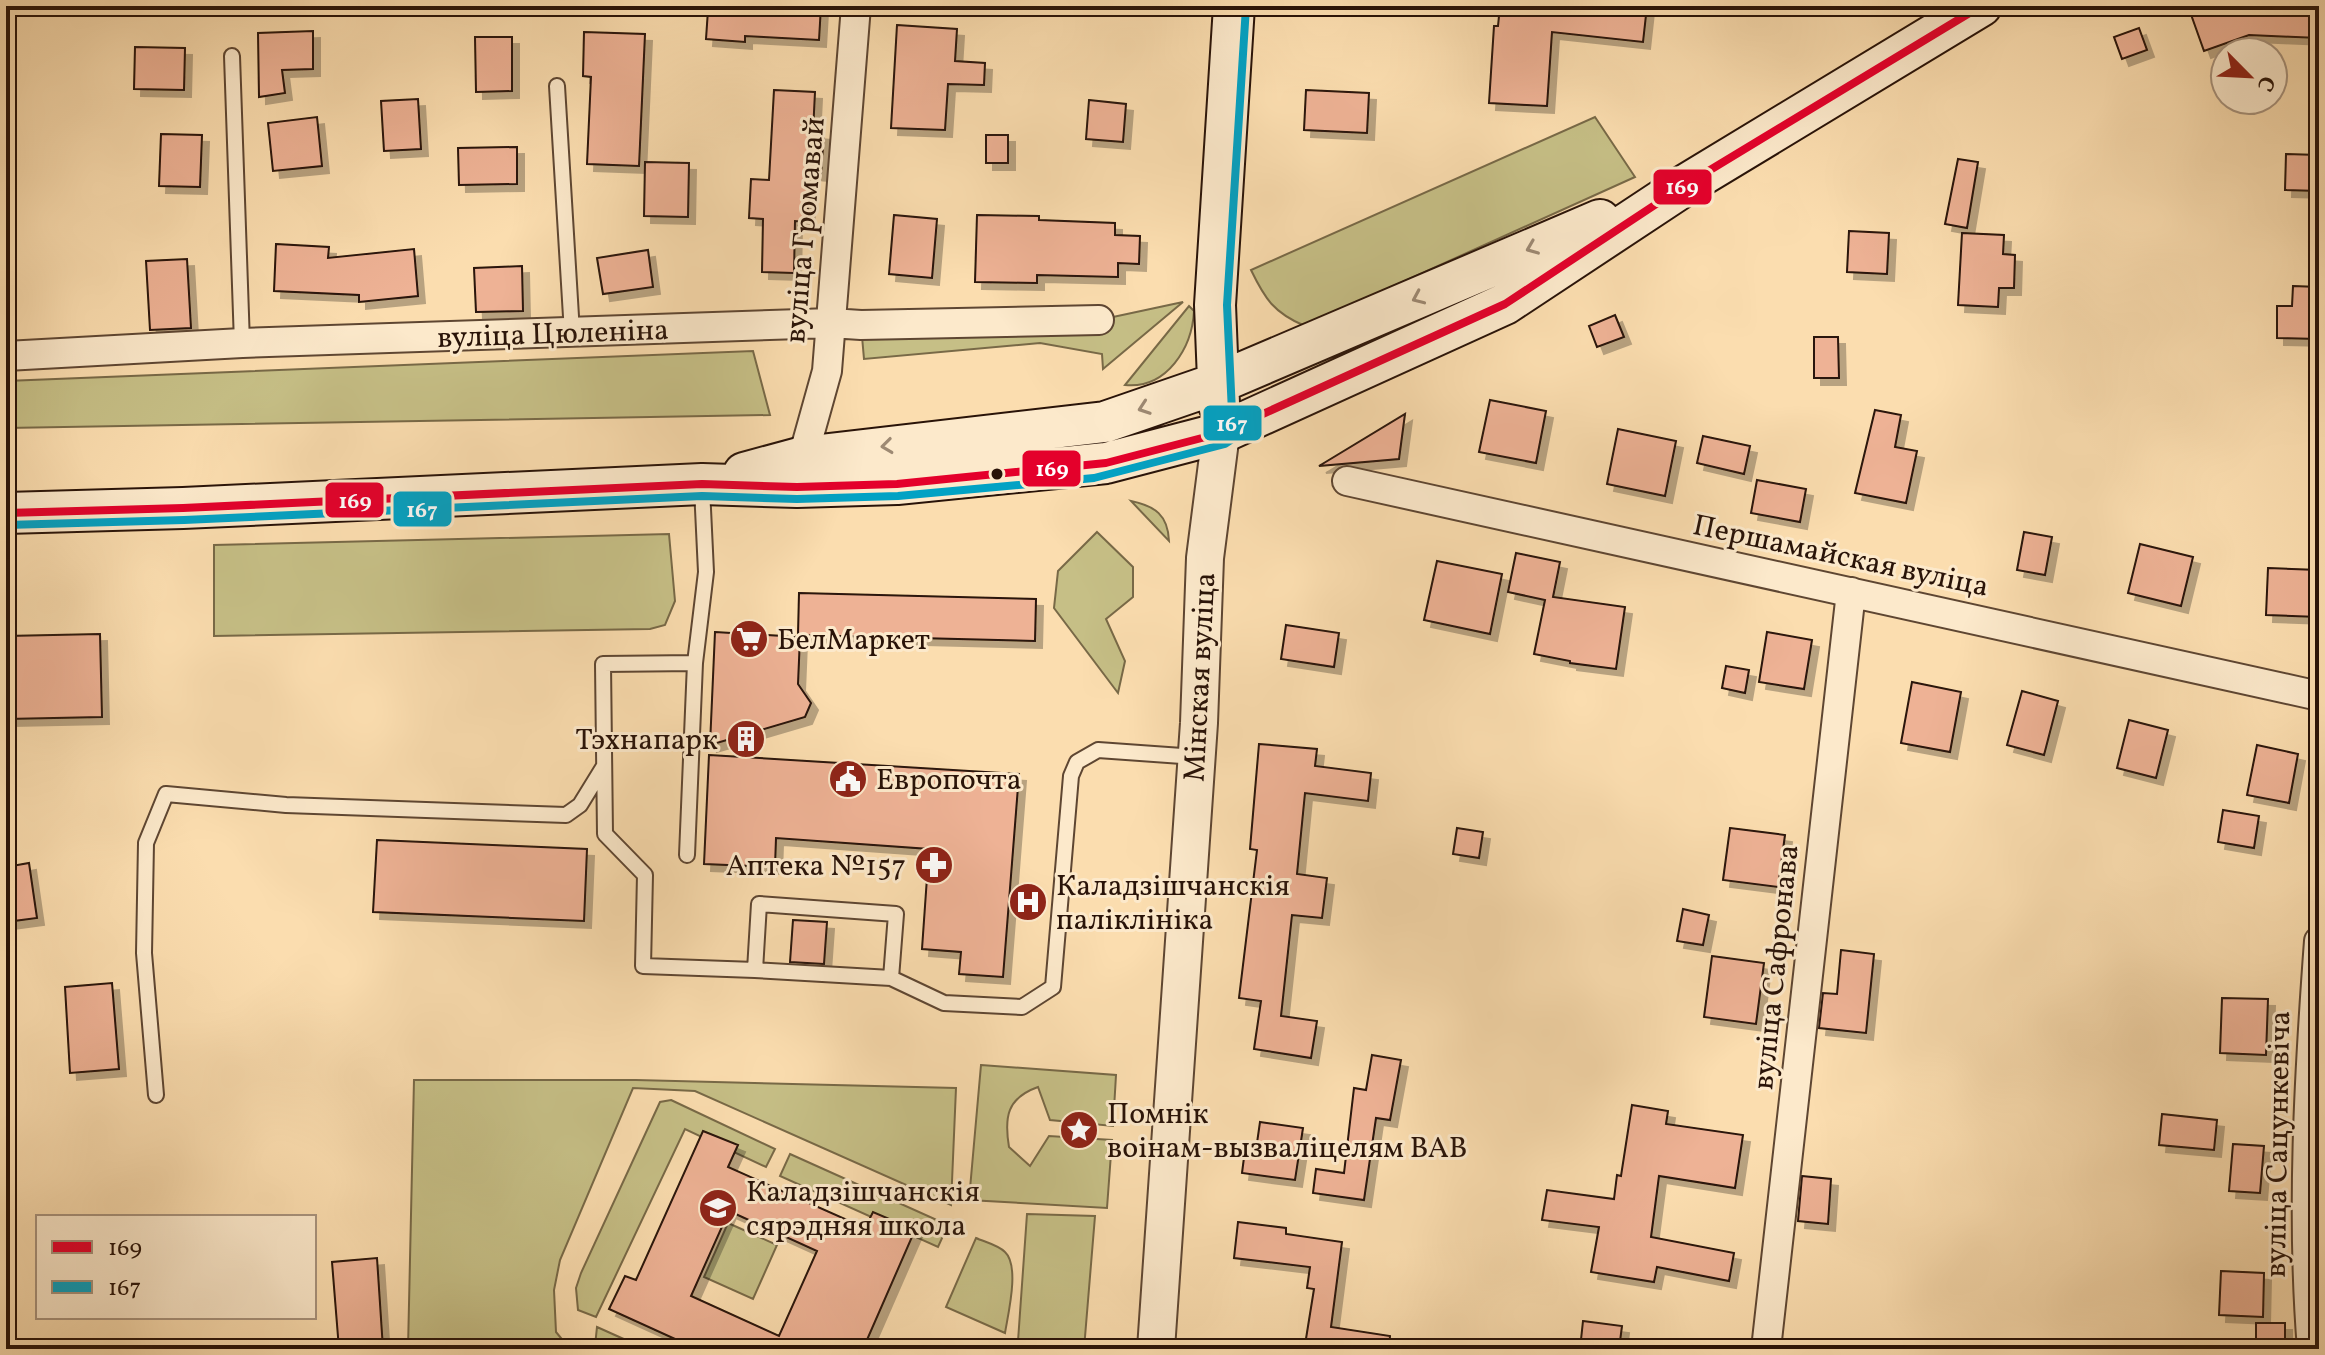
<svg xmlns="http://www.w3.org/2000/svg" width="2325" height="1355" viewBox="0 0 2325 1355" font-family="Vollkorn,serif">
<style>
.green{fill:#c6bf86;stroke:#786947;stroke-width:2}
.building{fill:#eeb295;stroke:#291308;stroke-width:2;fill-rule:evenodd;filter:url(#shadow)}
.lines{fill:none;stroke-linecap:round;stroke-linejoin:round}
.service-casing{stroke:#5e4632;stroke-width:18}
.minor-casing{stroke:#5e4632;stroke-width:32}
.tertiary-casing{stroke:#5e4632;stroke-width:40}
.secondary-casing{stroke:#291308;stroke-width:44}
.service{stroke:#fce9cb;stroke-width:14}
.minor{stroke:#fce9cb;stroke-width:28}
.tertiary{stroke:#fce9cb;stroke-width:36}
.secondary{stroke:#fce9cb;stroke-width:40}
.bus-1-casing{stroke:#fce9cb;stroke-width:14}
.bus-2-casing{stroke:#fce9cb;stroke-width:14}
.bus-1{stroke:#e4002b;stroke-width:8}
.bus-2{stroke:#02a2c4;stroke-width:8}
.oneway{stroke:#9d8973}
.bus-dot{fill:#291308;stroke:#fce9cb;stroke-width:3}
.labels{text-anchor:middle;stroke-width:6;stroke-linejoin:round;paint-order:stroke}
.street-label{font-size:30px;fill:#291308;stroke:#fce9cb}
.poi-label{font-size:30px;fill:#291308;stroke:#fce9cb;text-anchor:start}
.line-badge{stroke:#fce9cb;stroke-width:3}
.badge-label{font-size:22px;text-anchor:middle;font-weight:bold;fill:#fff}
</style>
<defs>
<filter id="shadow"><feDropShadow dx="7" dy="7" stdDeviation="0" flood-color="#0004"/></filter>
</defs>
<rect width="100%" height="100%" fill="#fbddaf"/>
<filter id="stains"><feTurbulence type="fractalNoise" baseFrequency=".0025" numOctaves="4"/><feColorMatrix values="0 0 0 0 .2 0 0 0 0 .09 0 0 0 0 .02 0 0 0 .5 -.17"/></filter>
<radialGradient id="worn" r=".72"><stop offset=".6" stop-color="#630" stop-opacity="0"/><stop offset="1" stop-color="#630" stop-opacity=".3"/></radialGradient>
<path class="green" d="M1595 117 1635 177 1305 326C1274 313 1265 299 1251 270Z
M1183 302 1103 369 1102 354 1040 343 864 359 861 325 1099 320Z
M1189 306 1194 311C1192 348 1167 389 1125 385Z
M753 351 770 415 6 428V381Z
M1131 501C1155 506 1168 515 1169 541Z
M1097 532 1133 567V597L1106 619 1125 661 1118 693 1054 608 1058 571Z
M669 534 675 601 665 625 650 629 214 636V545Z
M981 1065 1116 1075 1113 1126 1050 1120 1038 1087C1007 1098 1004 1117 1009 1147L1030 1166 1049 1136 1112 1140 1107 1208 969 1200Z
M414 1080H636L956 1088 951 1205 695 1091 633 1088 560 1260 554 1290 556 1332 570 1349H408Z
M671 1100 775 1149 766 1167 685 1129 596 1317 578 1310 576 1288 581 1273 660 1102Z
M790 1154 948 1225 938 1247 780 1176Z
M1027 1214 1095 1216 1084 1349 1018 1341Z
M728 1223 777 1245 753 1299 704 1277Z
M976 1238C985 1242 998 1245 1005 1252 1020 1266 1008 1314 1005 1333L946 1307Z
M597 1327 646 1349H598L595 1346Z"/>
<path class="building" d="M756 6H821L819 40 745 36V42L706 39 708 10 755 12Z
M1500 6H1647L1643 42 1552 32 1547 106 1489 103 1494 26H1498Z
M2188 6H2319V38L2249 35 2204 51Z
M897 25 957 29 955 61 985 63 984 85 948 84 945 130 891 128Z
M2139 28 2147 50 2122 59 2114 37Z
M313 31V69L282 70 285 93 259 97 258 33Z
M584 32 645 34 639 166 587 164 591 77 583 76Z
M475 37H512V91L476 92Z
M135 47 185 48 184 90 134 89Z
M774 90 815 92 813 132 824 133 821 174 810 173 807 222 795 221 794 273 762 272 763 219 749 218 751 179 769 180Z
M1306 90 1369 93 1367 133 1304 130Z
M418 99 421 149 384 151 381 101Z
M1089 100 1126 104 1123 142 1086 139Z
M317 117 322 166 273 171 268 123Z
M161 134 202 135 200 187 159 186Z
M986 135H1008V163H986Z
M517 147V184L459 185 458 148Z
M2286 154 2319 155V191L2285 190Z
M1958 159 1978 162 1967 228 1945 224Z
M645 162 689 163 688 217 644 216Z
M894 215 937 219 932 278 889 274Z
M977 215 1039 216V220L1115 223V235L1140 236 1139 264 1118 263V277L1037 275V283L975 282Z
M1849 231 1889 233 1887 274 1847 272Z
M1962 233 2004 235 2003 254 2015 255 2014 288H1999L1998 307 1958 305Z
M276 244 329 247 328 258 414 249 418 296 359 302V295L274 291Z
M648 250 653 287 603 294 597 258Z
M187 259 191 328 150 330 146 261Z
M522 266 523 311 476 312 474 268Z
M2293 286 2319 287V339L2277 338V306H2292Z
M1615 315 1624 337 1597 347 1589 326Z
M1814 337H1838L1839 378H1814Z
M1490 400 1546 411 1536 463 1479 452Z
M1875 410 1901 415 1895 447 1917 451 1906 503 1855 493Z
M1405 414 1399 459 1319 466Z
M1618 429 1676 441 1665 496 1607 484Z
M1703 436 1750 446 1744 474 1697 463Z
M1757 480 1806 489 1800 522 1751 513Z
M2024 532 2052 537 2045 575 2017 570Z
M2140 544 2193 557 2181 606 2128 593Z
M1516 553 1560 562 1553 597 1625 607 1616 669 1570 663V661L1534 654 1545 600 1508 592Z
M1437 561 1502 574 1490 634 1424 620Z
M2268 568 2319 570V617L2266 615Z
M799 593 1036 599 1035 641 798 635Z
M1286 625 1339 633 1334 667 1281 659Z
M715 632 800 637 798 684 811 703 805 717 710 745Z
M1767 632 1812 640 1804 689 1759 682Z
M100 634 102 717 6 719V636Z
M1726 666 1749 670 1745 693 1722 688Z
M1912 682 1961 692 1950 752 1901 743Z
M2022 691 2058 701 2044 755 2007 745Z
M2129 720 2168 730 2156 778 2117 768Z
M1259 744 1317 749 1315 766 1371 773 1368 801 1305 793 1297 874 1327 878 1322 918 1292 915 1281 1016 1317 1021 1311 1058 1254 1049 1261 1001 1239 998 1257 850 1250 849Z
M2257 745 2298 754 2289 803 2247 795Z
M709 755 1019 774 1003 977 959 974 961 952 922 949 929 849 776 838 775 867 704 864Z
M2223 810 2259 816 2254 848 2218 842Z
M1457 828 1483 832 1479 858 1453 854Z
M1730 828 1785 835 1778 887 1723 880Z
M377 840 587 849 584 921 373 912Z
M29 863 37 918 6 922V867Z
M1683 909 1709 915 1703 945 1677 941Z
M793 920 827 922 824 964 790 962Z
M1841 950 1874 954 1866 1033 1819 1028 1823 993 1837 994Z
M1712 956 1764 963 1756 1024 1704 1017Z
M112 983 119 1069 70 1073 65 987Z
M2222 998 2268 999 2266 1055 2220 1053Z
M1372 1055 1401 1060 1390 1120 1376 1118 1364 1200 1313 1193 1316 1169 1344 1173 1354 1088 1366 1090Z
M1632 1105 1668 1111 1666 1124 1743 1135 1735 1188 1659 1176 1651 1237 1734 1253 1729 1281 1657 1267 1654 1282 1591 1272 1599 1227 1542 1220 1547 1190 1614 1199 1617 1175 1621 1176Z
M2162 1114 2217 1120 2214 1150 2159 1145Z
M1260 1122 1303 1128 1295 1180 1242 1173 1246 1142 1257 1143Z
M703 1131 738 1145 728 1167 865 1228 873 1212 915 1230 863 1349H697L609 1309 625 1276 636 1280ZM729 1211 817 1251 779 1336 691 1296Z
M2233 1144 2264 1146 2260 1193 2229 1191Z
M1802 1176 1831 1179 1828 1224 1798 1221Z
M1238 1222 1286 1228V1234L1342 1242 1331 1327 1390 1336 1389 1349H1329L1305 1345 1314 1289 1307 1288 1310 1267 1234 1258Z
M377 1258 383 1349H339L332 1262Z
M2221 1271 2264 1273 2263 1317 2219 1315Z
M1583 1321 1622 1326 1619 1349H1580Z
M2256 1323H2285V1348H2256Z"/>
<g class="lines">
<defs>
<path id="service" d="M232 56 242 343
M557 86 572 333
M702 488 706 572 695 663 603 664 605 834 645 875 643 966 755 970 891 978
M687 855 695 663
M755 970 759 904 896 914 891 978 944 1003 1022 1007 1053 987 1071 776 1077 762 1098 750 1196 757
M156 1095 144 953 146 843 166 794 286 805 566 815 580 805 604 766"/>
<path id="minor" d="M6 356 242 343 831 323 861 325 1099 320
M803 457 827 371 856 6
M1347 481 2319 696
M1766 1349 1851 592
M2312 1349C2301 1214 2309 1076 2319 941"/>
<path id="tertiary" d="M1156 1349 1199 723 1205 558 1221 433"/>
<path id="secondary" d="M1219 405 1215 305 1234 6
M744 473 803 457 1105 422 1218 383 1600 220
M6 513 183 508 702 484 797 487 897 484 1106 463 1221 433 1505 304 1682 187 1981 6"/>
</defs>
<use href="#service" class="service-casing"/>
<use href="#minor" class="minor-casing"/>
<use href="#tertiary" class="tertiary-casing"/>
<use href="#secondary" class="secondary-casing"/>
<use href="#service" class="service"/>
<use href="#minor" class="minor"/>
<use href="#tertiary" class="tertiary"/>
<use href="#secondary" class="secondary"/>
<defs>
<path id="bus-1" d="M6 513 183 508 702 484 797 487 897 484 1106 463 1221 433 1505 304 1682 187 1981 6"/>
<path id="bus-2" d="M6 525 184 520 702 496 797 499 898 496 1094 478 1225 444 1231 440 1233 434 1227 305 1246 7"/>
</defs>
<use href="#bus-1" class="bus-1-casing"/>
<use href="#bus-2" class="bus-2-casing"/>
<use href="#bus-1" class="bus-1"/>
<use href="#bus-2" class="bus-2"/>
</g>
<defs><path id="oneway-chevron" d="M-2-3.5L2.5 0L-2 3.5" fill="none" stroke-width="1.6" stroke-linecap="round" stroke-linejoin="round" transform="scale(2)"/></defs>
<g class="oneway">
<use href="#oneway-chevron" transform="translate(1532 248) rotate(158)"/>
<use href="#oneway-chevron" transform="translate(1418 298) rotate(156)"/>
<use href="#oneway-chevron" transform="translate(1144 408) rotate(161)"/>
<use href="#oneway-chevron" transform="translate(887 446) rotate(173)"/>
</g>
<defs>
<symbol id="supermarket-disc" viewBox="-11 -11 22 22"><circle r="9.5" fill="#8f2418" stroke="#fce9cb"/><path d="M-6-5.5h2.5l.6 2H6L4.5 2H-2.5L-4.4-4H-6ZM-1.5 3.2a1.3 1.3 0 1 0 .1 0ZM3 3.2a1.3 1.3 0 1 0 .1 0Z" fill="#fff"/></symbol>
<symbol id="building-disc" viewBox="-11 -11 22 22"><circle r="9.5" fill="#8f2418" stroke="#fce9cb"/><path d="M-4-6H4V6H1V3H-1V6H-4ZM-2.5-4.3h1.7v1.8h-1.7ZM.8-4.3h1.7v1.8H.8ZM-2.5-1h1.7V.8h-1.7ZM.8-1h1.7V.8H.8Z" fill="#fff"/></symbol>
<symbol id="civic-disc" viewBox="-11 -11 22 22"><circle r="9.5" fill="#8f2418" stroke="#fce9cb"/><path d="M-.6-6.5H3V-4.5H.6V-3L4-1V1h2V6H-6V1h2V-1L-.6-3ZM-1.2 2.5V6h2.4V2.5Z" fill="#fff"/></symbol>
<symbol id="pharmacy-disc" viewBox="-11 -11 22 22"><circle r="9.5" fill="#8f2418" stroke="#fce9cb"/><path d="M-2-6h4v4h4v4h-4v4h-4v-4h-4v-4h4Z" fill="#fff"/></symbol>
<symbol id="hospital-disc" viewBox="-11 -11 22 22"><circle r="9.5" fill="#8f2418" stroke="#fce9cb"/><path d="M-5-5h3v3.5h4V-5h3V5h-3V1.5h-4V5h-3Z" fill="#fff"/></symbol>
<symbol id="sight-disc" viewBox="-11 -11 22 22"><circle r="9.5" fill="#8f2418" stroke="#fce9cb"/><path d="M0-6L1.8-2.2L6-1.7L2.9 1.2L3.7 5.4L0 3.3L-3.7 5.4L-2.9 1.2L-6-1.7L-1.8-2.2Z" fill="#fff"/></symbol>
<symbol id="school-disc" viewBox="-11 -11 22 22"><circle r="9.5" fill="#8f2418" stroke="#fce9cb"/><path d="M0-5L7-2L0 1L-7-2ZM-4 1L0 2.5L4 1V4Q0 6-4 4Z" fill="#fff"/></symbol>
</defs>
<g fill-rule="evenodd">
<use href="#supermarket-disc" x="727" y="617" width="44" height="44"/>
<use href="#building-disc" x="724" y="717" width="44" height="44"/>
<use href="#civic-disc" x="826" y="757" width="44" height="44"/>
<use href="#pharmacy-disc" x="912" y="843" width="44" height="44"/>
<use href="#hospital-disc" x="1006" y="880" width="44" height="44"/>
<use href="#sight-disc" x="1057" y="1108" width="44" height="44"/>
<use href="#school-disc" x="696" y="1186" width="44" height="44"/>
</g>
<circle class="bus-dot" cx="997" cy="474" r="7"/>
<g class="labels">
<g class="street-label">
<text transform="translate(804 230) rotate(-85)" y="10">вуліца Громавай</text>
<text transform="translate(553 333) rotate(-2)" y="10">вуліца Цюленіна</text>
<text transform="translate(1841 555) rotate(12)" y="10">Першамайская вуліца</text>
<text transform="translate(1199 677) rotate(-87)" y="10">Мінская вуліца</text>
<text transform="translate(1775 967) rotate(-84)" y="10">вуліца Сафронава</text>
<text transform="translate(2277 1144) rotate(-89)" y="10">вуліца Сацункевіча</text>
</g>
<g class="poi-label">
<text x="777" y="649">БелМаркет</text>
<text x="718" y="749" text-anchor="end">Тэхнапарк</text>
<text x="876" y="789">Европочта</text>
<text x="906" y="875" text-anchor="end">Аптека №157</text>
<text x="1056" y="895">Каладзішчанскія<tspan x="1056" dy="34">паліклініка</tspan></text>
<text x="1107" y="1123">Помнік<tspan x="1107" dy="34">воінам-вызваліцелям ВАВ</tspan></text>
<text x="746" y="1201">Каладзішчанскія<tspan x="746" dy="34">сярэдняя школа</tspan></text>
</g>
</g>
<g class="line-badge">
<rect x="1652" y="168" width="61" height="38" rx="8" fill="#e4002b"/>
<rect x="1202" y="404" width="61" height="38" rx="8" fill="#02a2c4"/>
<rect x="1021" y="449" width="61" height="39" rx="8" fill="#e4002b"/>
<rect x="324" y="481" width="61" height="38" rx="8" fill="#e4002b"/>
<rect x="392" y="490" width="61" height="38" rx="8" fill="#02a2c4"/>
</g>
<g class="badge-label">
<text x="1682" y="194">169</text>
<text x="1232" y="431">167</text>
<text x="1052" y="476">169</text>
<text x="355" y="508">169</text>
<text x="422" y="517">167</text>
</g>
<rect width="2325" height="1355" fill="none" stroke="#fbddaf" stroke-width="32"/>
<rect x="8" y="8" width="2309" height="1339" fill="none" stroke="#291308" stroke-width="4"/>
<rect x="16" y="16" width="2293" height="1323" fill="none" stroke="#291308" stroke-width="2"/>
<rect x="36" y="1215" width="280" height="104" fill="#fce9cb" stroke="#a8937d" stroke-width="2"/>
<rect x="52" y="1241" width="40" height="12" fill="#e4002b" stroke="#a8937d" stroke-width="2"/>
<text x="108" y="1255" font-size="24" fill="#291308">169</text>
<rect x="52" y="1281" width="40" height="12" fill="#02a2c4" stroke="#a8937d" stroke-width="2"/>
<text x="108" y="1295" font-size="24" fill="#291308">167</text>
<g transform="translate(2249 76) rotate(114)"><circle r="38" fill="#fce9cb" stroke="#a8937d" stroke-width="2"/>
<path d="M0-6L14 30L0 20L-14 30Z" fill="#8f2418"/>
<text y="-12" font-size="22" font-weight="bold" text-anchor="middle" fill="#291308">С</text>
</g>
<rect width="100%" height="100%" filter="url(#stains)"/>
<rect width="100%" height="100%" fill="url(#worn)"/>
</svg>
